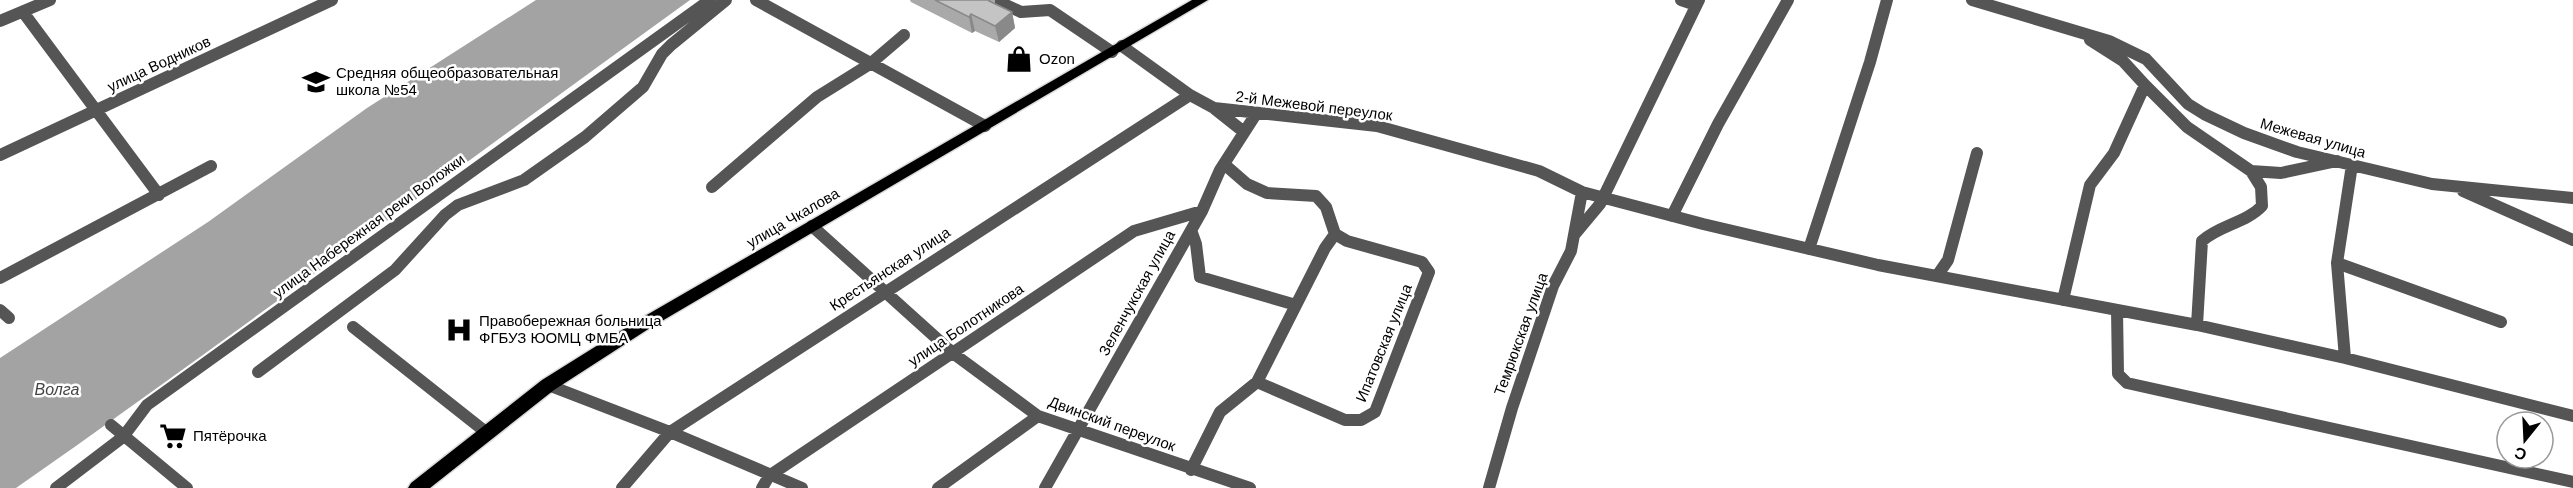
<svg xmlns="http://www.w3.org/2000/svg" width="2573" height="488" viewBox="0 0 2573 488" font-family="Arial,sans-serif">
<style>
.water{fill:#a3a3a3}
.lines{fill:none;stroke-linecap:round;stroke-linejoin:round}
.major-casing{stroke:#dbdbdb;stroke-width:3}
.minor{stroke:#555;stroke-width:12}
.major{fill:#000;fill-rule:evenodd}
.wall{fill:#a9a9a9}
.shaded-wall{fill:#898989}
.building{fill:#c4c4c4;stroke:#898989;stroke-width:1.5}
.labels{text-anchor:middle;stroke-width:5;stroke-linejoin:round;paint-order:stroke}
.poi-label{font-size:15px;fill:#000;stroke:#fff;text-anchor:start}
.street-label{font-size:15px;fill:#000;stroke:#fff}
.water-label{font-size:16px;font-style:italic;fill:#444;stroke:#fff}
</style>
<rect width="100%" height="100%" fill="#fff"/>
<path class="water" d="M536 0H690C465 162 243 329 16 488H0V358L208 222 367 108Z"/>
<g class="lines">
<defs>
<path id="major" d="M1192 0H1208L650 328 554 390 430 488H408L411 483 542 380 638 320Z"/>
</defs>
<use href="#major" class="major-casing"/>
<path class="minor" d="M756 0 985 126
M995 0 1021 12 1050 10 1112 52
M1681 0 1696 5
M1972 0 2109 41 2146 59 2188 104 2204 114 2244 133 2297 152 2432 184 2573 198
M23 12 159 195
M0 21 50 0
M1122 46 1190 95 1214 108 1377 126 1539 171 1582 192 1703 224 1878 265 2197 325 2345 358 2573 416
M2145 85 2187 127 2251 171
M1215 109 1244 132
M0 155 332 0
M1224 164 1247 184 1267 193 1316 196 1326 207 1335 234 1347 241 1422 262 1429 272 1375 412 1361 420H1345L1257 382
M712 187 817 97 870 64 904 35
M2463 191 2573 240
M1672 216 1718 124 1788 0
M812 226 954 354 1038 416 1250 488
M1191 230 1196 244 1200 277 1296 305
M1575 234 1600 204 1699 0
M1809 249 1870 62 1887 0
M2337 263 2501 322
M1937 276 1948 260 1977 153
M0 278 211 166
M2063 300 2090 185 2114 153 2145 85 2123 61 2090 40
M0 310 9 318
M2117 310 2118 374 2127 383 2573 482
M2197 325 2202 241C2220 225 2246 223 2262 206L2261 187 2251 171 2281 173 2337 161
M353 327 487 433
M2345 358 2337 263 2352 165
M258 372 395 270 445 215 458 205 524 180 585 137 643 87 662 54 671 45 726 0
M548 385 670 432 802 488
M111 425 187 488
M1191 470 1220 412 1257 382 1325 248 1335 234
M56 488 123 437 147 405 710 0
M622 488 670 432 1190 95
M762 488 769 476 1134 231 1202 211
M938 488 1038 416
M1045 488 1202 211 1220 170 1256 114
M1489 488 1512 408 1553 286 1571 251 1582 192"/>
<use href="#major" class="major"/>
</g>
<path class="wall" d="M910 0H995V4L1012 12 1015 28 999 42 975 31 972 33 911 2Z"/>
<path class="shaded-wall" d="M1012 12 1015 28 999 42 995 26Z
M971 14 975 31 972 33 969 17Z"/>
<path class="building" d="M935 0H990L989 1 1012 12 995 26 971 14 969 17Z"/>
<defs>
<symbol id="shop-bare" viewBox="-9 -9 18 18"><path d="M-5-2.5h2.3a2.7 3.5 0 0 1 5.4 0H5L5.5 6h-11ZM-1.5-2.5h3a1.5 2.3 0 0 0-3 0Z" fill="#000" stroke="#fff" stroke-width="2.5" paint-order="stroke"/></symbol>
<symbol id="school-bare" viewBox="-9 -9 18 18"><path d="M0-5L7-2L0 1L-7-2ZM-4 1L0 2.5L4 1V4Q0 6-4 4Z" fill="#000" stroke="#fff" stroke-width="2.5" paint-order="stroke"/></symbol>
<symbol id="hospital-bare" viewBox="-9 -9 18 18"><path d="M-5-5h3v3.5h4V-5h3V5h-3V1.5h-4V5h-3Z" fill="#000" stroke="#fff" stroke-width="2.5" paint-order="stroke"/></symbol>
<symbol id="supermarket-bare" viewBox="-9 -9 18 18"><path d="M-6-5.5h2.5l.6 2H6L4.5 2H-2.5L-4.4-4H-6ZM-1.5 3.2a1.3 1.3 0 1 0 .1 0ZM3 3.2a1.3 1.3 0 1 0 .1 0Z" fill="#000" stroke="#fff" stroke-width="2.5" paint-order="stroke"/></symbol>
</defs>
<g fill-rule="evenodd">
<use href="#shop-bare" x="1000" y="40" width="38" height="38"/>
<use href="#school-bare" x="297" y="63" width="38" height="38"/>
<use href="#hospital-bare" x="440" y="311" width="38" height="38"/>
<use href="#supermarket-bare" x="154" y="417" width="38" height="38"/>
</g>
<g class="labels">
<g class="poi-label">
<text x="1039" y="64">Ozon</text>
<text x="336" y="78">Средняя общеобразовательная<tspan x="336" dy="17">школа №54</tspan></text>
<text x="479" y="326">Правобережная больница<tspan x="479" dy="17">ФГБУЗ ЮОМЦ ФМБА</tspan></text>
<text x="193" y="441">Пятёрочка</text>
</g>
<g class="street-label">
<text transform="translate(159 64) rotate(-25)" y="5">улица Водников</text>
<text transform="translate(1314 106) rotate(7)" y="5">2-й Межевой переулок</text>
<text transform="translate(2313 138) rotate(16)" y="5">Межевая улица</text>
<text transform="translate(793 218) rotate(-30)" y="5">улица Чкалова</text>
<text transform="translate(369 226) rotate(-36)" y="5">улица Набережная реки Воложки</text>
<text transform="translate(890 269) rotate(-33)" y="5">Крестьянская улица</text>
<text transform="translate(1137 293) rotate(-61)" y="5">Зеленчукская улица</text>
<text transform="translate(966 325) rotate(-34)" y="5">улица Болотникова</text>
<text transform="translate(1521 334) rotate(-70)" y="5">Темрюкская улица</text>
<text transform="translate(1384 343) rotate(-68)" y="5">Ипатовская улица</text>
<text transform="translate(1112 424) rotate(20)" y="5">Двинский переулок</text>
</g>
<g class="water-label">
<text x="57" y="395">Волга</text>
</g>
</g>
<g transform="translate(2525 440) rotate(198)"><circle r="28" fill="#ffffff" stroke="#999999" stroke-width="1.5"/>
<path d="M0-4.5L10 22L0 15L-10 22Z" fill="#000000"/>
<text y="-9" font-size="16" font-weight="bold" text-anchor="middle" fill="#000000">С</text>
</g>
</svg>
